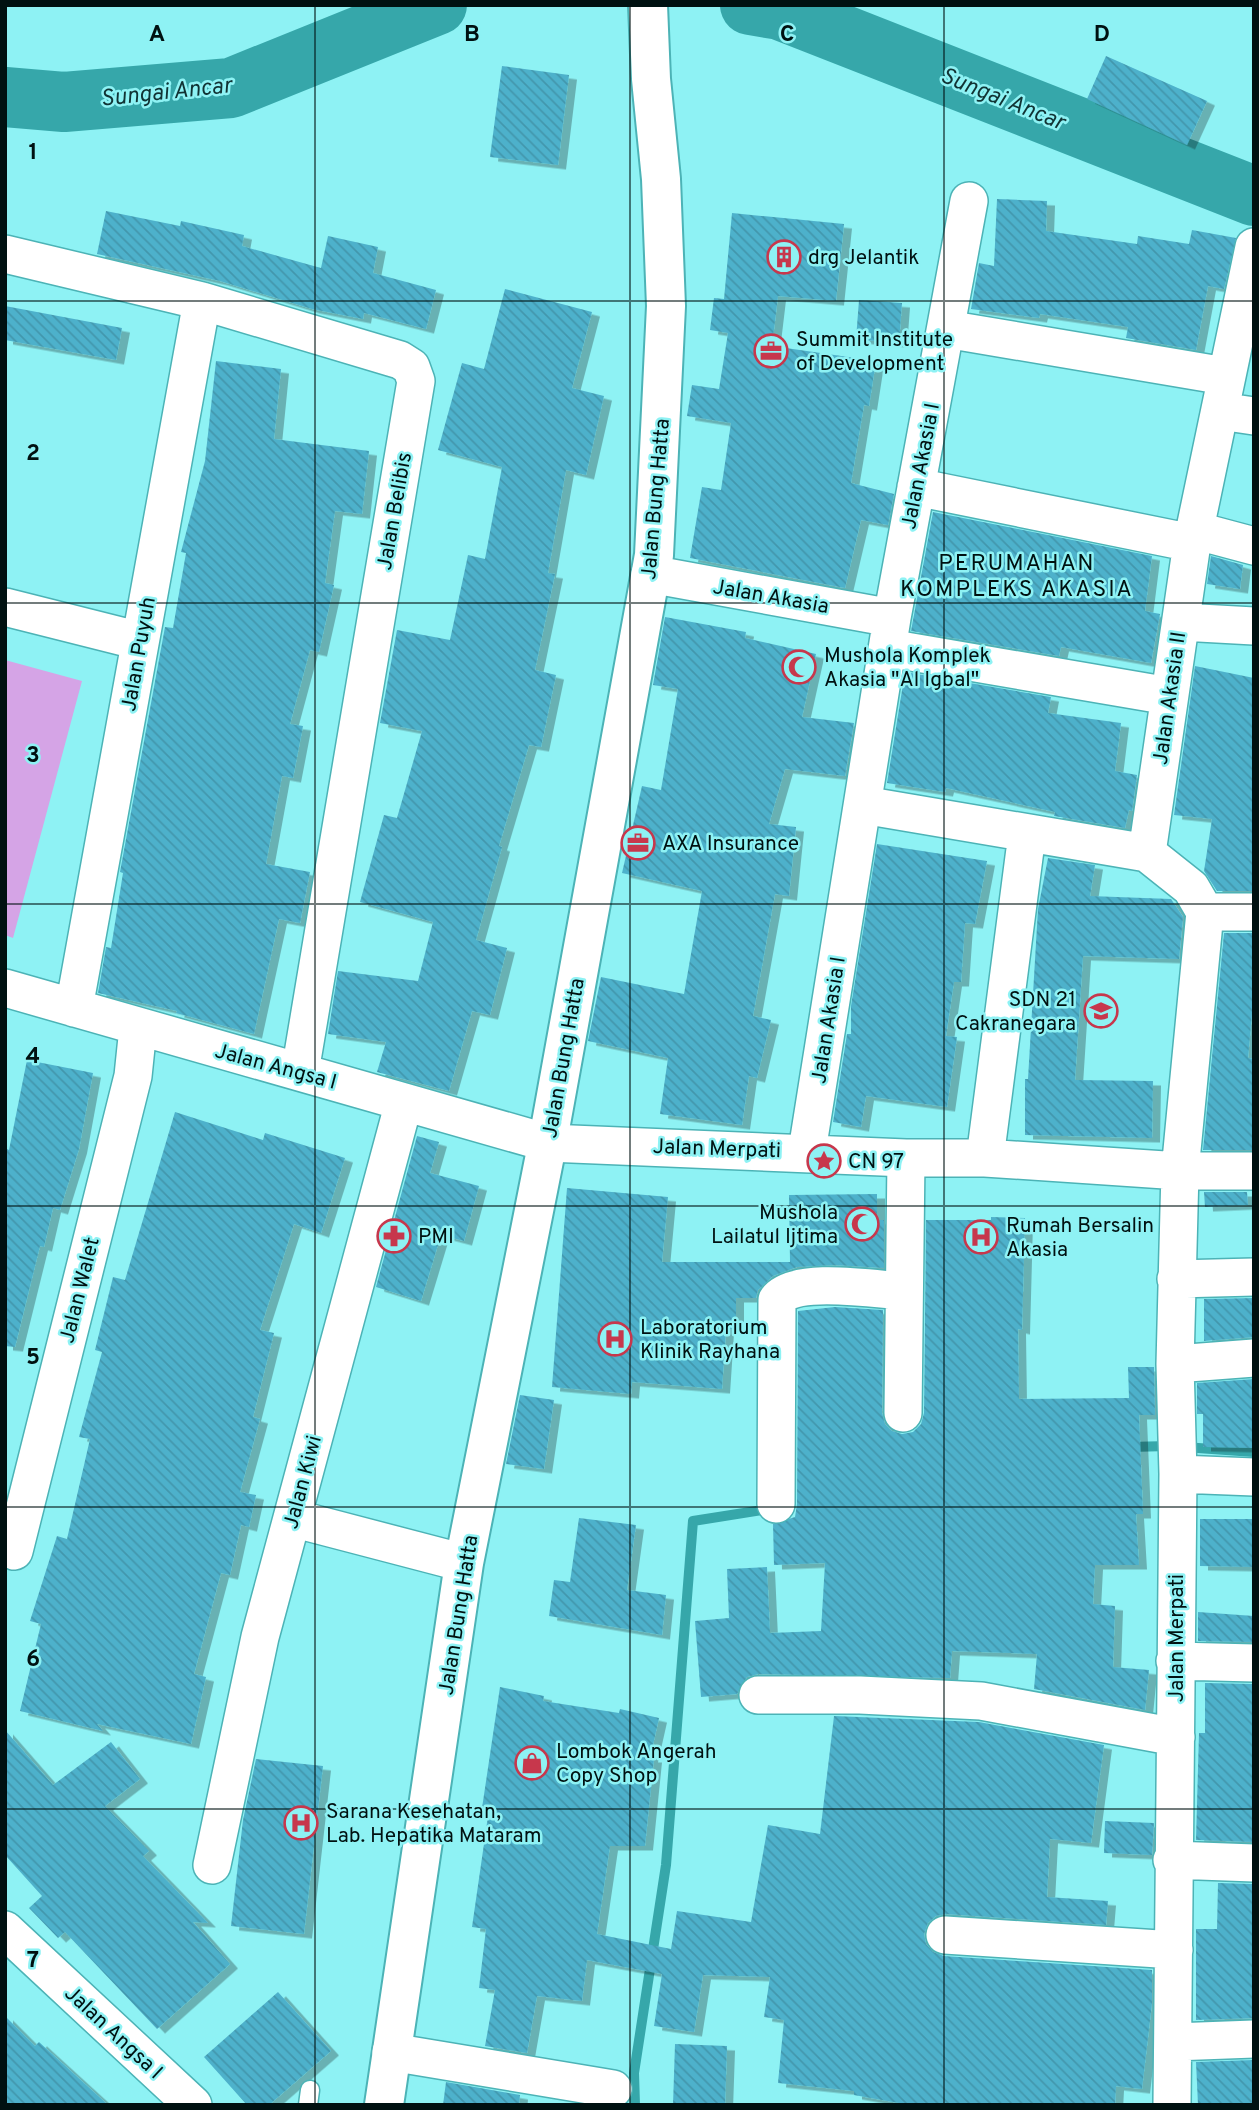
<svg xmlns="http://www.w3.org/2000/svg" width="1259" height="2110" viewBox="0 0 1259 2110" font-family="Overpass,sans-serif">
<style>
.pitch{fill:#d5a4e6}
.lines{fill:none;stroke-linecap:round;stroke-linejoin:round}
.stream{stroke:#36a7aa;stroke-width:10}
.river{stroke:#36a7aa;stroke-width:60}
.building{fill:url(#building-back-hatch);filter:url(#shadow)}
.service-casing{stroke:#4cb3b6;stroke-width:21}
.minor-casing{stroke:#4cb3b6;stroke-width:40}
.secondary-casing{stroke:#4cb3b6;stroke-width:42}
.service{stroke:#fff;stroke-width:18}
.minor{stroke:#fff;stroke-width:37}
.secondary{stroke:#fff;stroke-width:38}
.grid{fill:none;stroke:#011;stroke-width:2;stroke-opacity:0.55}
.labels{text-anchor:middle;stroke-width:5;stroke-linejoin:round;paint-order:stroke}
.poi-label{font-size:21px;fill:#011;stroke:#8ef2f4;text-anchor:start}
.street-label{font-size:21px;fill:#011;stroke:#8ef2f4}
.water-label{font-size:23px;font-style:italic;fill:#113334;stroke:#8ef2f4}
.neighbourhood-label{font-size:23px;letter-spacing:2px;fill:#011;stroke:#8ef2f4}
.grid-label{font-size:23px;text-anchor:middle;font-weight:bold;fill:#011;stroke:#8ef2f4;stroke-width:5;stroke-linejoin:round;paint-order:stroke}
</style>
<defs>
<pattern id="building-back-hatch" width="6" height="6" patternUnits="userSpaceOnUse" patternTransform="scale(1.75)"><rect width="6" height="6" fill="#4eb1cb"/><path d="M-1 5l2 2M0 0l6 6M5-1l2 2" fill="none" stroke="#4297ad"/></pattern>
<filter id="shadow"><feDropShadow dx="8" dy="4.5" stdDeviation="0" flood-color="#0004"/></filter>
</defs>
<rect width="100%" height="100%" fill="#8ef2f4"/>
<path class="pitch" d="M5 660 82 681 13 938 5 935Z"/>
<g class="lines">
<path class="stream" d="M1129 1447 1169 1446
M1184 1447 1254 1452
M635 2105 634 2073 666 1865 693 1521 769 1509"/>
<path class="river" d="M750 5 780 10 1254 196
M5 97 64 102 231 88 437 5"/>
</g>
<path class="building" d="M1106 56 1207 101 1187 145 1087 99Z
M502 66 569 75 558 165 490 157Z
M997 199 1047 201 1046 231 1137 244 1138 236 1189 244 1192 230 1236 238 1224 289 1208 286 1196 350 1126 338 1128 327 1040 314 1039 318 971 309 979 263 994 266Z
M106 211 180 226 181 221 244 235 242 246 321 268 328 236 378 247 373 273 436 290 426 329 364 313 363 319 312 309 220 281 97 254Z
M732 213 844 224 836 301 778 296 772 346 876 361 869 406 864 405 851 483 894 494 888 525 861 520 845 588 690 558 702 487 721 490 731 423 687 416 692 385 719 389 728 333 710 330 714 298 724 299Z
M505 289 592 312 572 388 604 396 586 475 566 470 548 573 555 574 535 670 556 675 541 747 529 745 499 846 502 847 476 940 507 948 490 1015 472 1011 449 1091 377 1072 386 1042 328 1034 338 971 418 981 433 922 360 902 384 815 397 818 422 731 380 723 397 630 450 640 468 555 485 559 502 467 438 450 462 363 484 369Z
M859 300 902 303 899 343 856 339Z
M5 306 122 328 116 360 5 340Z
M216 361 281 369 274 439 369 451 362 514 335 511 325 583 334 585 319 652 310 650 290 724 303 726 293 778 282 776 266 864 310 872 300 923 279 919 254 1034 176 1013 177 1011 98 993 106 947 111 948 123 873 120 872 165 627 173 628 186 553 181 552 205 461Z
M933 512 1152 556 1145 611 1160 614 1151 663 1061 647 1059 656 911 631Z
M1211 556 1243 565 1240 589 1207 584Z
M665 617 746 632 745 638 816 654 802 717 854 723 845 776 785 769 769 824 796 827 789 896 775 894 753 1016 771 1020 757 1078 749 1076 742 1125 660 1114 668 1058 588 1041 601 977 684 994 702 891 622 873 642 786 661 790 678 689 653 685Z
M1195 666 1254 678V891H1217L1204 871 1212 819 1174 815Z
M905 672 1051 697 1048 713 1121 723 1115 771 1137 775 1132 811 1129 810 1125 828 1054 816 1055 812 946 788 945 792 887 783Z
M877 844 987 861 975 924 965 923 961 982H954L946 1036 957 1037 947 1107 866 1096 861 1127 833 1122 847 1034H851V1006Z
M1048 858 1095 865 1090 896 1171 899 1183 917 1179 959 1083 956 1075 1080 1153 1081 1152 1138 1025 1135V1079H1028L1038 909Z
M1224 933H1254V992L1248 1058 1254 1059V1150H1203Z
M27 1060 93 1073 79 1149 60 1210 53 1208 44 1247 40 1246 15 1347 5 1346V1148L9 1150Z
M175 1112 263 1140 265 1133 345 1158 321 1233 294 1224 260 1330 274 1333 253 1417 260 1419 240 1492 256 1495 249 1527 241 1525 230 1575 221 1573 194 1674 206 1677 191 1744 97 1724 103 1731 20 1711 41 1624 30 1621 57 1536 67 1539 90 1439 79 1437 102 1352 95 1350 113 1277 125 1280Z
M417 1136 439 1142 430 1173 479 1186 464 1241 441 1235 421 1301 376 1287Z
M567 1188 668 1197 662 1262H790L789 1195 877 1194V1220H884V1268L835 1265 797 1267 773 1276 758 1290 756 1298H736V1329H726L722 1389 632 1382 631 1394 552 1387Z
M1204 1192H1247L1248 1205 1205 1207Z
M991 1217 1025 1218 1022 1330 1018 1329 1019 1399 1129 1398 1128 1367H1154L1155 1415H1139L1143 1514H1136L1139 1565H1095L1093 1604 1115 1606 1113 1667 1149 1670 1145 1710 1034 1689 1037 1654 952 1651 950 1678 758 1674 747 1677 737 1694 701 1697 695 1621 729 1618 727 1569 767 1567 770 1633 821 1631 825 1563 774 1565 773 1524 795 1517 797 1504 798 1311 835 1307 883 1310 882 1413 885 1424 892 1431 902 1434 913 1432 921 1424 924 1413 926 1220H991Z
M1254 1298V1337L1204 1341V1299Z
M1254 1379V1448L1203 1447V1414H1197V1383Z
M520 1395 554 1400 544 1469 506 1464Z
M579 1518 636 1525 627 1590 666 1595 662 1635 549 1616 554 1580 570 1582Z
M1200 1519H1254V1567L1200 1566Z
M1198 1612 1254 1616V1642L1198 1641Z
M1205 1683 1254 1684V1842L1196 1840 1199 1733H1205Z
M500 1687 544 1696 543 1701 619 1713 620 1709 659 1718 650 1758H654L645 1846H610L597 1934 671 1949 677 1911 751 1922 768 1825 820 1834 834 1716 979 1722 1104 1745 1091 1843 1050 1839 1047 1897 1108 1901 1106 1925 946 1914 936 1916 928 1923 924 1934 926 1944 933 1952 944 1956 1152 1970V2003L1142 2089 1116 2086 1115 2105H910L854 2095V2091L778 2083 784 2020 764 2017 770 1977 703 1975 694 2032 654 2026 662 1974 587 1960 582 2001 537 1996 527 2053 485 2046 495 1990 479 1988 486 1929 472 1927 488 1816 481 1815Z
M5 1730 53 1785 111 1742 140 1779 105 1806 149 1851 143 1856 208 1923 193 1922 230 1964 157 2029 65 1932 58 1938 29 1908 42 1896 5 1855Z
M256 1759 323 1766 304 1934 231 1926 243 1820Z
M1105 1821 1154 1823 1152 1855 1104 1853Z
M1218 1883 1254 1884V2018L1196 2020V1929H1217Z
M278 1992 331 2051 269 2105H247L204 2057Z
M5 2016 35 2046 39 2042 108 2105H5Z
M675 2044 727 2046 725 2105H673Z
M1254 2060V2105H1198L1196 2062Z
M446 2082 520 2095 519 2105H443Z"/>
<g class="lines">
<defs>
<path id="service" d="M308 2105 310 2090"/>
<path id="minor" d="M5 254 202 301 400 360 411 367 416 381 300 1072
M946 329 1225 376
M1220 411 1254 416
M916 487 1192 543
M1194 530 1254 546
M650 574 892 618
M5 607 140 641
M1181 622 1254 626
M888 648 1169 696
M863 805 1147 853 1191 888 1205 912 1180 1171H1254
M1147 853 1192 543 1254 247
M1205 912H1254
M5 988 548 1143 906 1158H985L1180 1171 1175 1364 1178 1474 1172 2105
M74 1008 202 301
M807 1151 892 618 969 201
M985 1158 1027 834
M1176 1279 1254 1277
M1175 1364 1254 1358
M903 1413 906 1158
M1178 1474 1254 1477
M776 1504 777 1300C795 1276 873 1289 902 1291
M292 1518 464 1563
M14 1551 133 1076 138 1028
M1175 1661 1254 1663
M758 1695H860L981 1701 1176 1737
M1172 1860 1254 1863
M212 1865 260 1637 404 1102
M5 1930 193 2105
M945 1935 1174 1950
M1173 2042 1254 2039
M391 2052 613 2089"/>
<path id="secondary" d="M384 2105 464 1563 548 1140 654 555 666 306 661 179 651 79 648 5"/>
</defs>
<use href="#service" class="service-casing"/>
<use href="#minor" class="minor-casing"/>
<use href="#secondary" class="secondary-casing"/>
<use href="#service" class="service"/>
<use href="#minor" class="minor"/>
<use href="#secondary" class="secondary"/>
</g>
<path class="grid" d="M315 5V2105M630 5V2105M944 5V2105M5 301H1254M5 603H1254M5 904H1254M5 1206H1254M5 1507H1254M5 1809H1254"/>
<defs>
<symbol id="building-ring" viewBox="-11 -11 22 22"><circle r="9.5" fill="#8ef2f4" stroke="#c7374c" stroke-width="1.5"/><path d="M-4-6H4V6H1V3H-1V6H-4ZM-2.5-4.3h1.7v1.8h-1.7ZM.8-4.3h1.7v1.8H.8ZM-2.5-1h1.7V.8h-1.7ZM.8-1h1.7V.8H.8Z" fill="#c7374c"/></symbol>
<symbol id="office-ring" viewBox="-11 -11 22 22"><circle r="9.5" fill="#8ef2f4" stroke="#c7374c" stroke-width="1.5"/><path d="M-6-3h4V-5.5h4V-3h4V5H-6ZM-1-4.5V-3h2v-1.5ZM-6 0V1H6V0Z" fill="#c7374c"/></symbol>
<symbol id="mosque-ring" viewBox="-11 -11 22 22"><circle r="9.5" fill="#8ef2f4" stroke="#c7374c" stroke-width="1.5"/><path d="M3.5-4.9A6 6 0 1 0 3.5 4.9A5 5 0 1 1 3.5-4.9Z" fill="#c7374c"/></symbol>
<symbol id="school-ring" viewBox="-11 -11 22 22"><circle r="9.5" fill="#8ef2f4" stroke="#c7374c" stroke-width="1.5"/><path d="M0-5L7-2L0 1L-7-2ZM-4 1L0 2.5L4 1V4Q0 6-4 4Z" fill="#c7374c"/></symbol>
<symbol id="sight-ring" viewBox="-11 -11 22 22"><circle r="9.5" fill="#8ef2f4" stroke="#c7374c" stroke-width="1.5"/><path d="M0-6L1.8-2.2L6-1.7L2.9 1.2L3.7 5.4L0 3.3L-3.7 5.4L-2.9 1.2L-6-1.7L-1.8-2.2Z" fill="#c7374c"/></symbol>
<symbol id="pharmacy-ring" viewBox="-11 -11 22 22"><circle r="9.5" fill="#8ef2f4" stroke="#c7374c" stroke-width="1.5"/><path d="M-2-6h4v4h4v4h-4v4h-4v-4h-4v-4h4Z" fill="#c7374c"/></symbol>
<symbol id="hospital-ring" viewBox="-11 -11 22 22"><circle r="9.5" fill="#8ef2f4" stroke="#c7374c" stroke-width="1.5"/><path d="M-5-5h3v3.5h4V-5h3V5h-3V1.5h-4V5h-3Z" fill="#c7374c"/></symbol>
<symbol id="shop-ring" viewBox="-11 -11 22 22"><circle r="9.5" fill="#8ef2f4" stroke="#c7374c" stroke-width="1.5"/><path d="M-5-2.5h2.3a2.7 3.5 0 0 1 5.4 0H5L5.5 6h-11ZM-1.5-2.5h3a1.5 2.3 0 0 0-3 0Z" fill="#c7374c"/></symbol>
</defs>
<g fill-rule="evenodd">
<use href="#building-ring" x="765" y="238" width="38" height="38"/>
<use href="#office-ring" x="752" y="332" width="38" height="38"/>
<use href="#mosque-ring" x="780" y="648" width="38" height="38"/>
<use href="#office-ring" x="619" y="824" width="38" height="38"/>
<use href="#school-ring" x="1082" y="992" width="38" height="38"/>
<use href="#sight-ring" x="805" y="1142" width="38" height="38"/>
<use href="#mosque-ring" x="843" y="1205" width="38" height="38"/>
<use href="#pharmacy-ring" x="375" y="1217" width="38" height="38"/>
<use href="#hospital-ring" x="962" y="1218" width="38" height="38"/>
<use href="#hospital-ring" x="596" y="1320" width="38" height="38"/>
<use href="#shop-ring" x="513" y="1744" width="38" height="38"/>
<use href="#hospital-ring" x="282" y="1804" width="38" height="38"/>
</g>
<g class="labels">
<g class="poi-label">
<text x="808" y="264">drg Jelantik</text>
<text x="796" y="346">Summit Institute<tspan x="796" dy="24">of Development</tspan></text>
<text x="824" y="662">Mushola Komplek<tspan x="824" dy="24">Akasia "Al Igbal"</tspan></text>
<text x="662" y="850">AXA Insurance</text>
<text x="1076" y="1006" text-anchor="end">SDN 21<tspan x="1076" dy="24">Cakranegara</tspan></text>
<text x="848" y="1168">CN 97</text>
<text x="838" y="1219" text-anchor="end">Mushola<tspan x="838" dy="24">Lailatul Ijtima</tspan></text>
<text x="1006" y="1232">Rumah Bersalin<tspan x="1006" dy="24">Akasia</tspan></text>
<text x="418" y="1243">PMI</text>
<text x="640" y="1334">Laboratorium<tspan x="640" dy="24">Klinik Rayhana</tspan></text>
<text x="556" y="1758">Lombok Angerah<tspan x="556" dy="24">Copy Shop</tspan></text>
<text x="326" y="1818">Sarana Kesehatan,<tspan x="326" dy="24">Lab. Hepatika Mataram</tspan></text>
</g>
<g class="street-label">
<text transform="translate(920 466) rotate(-79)" y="7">Jalan Akasia I</text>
<text transform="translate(655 499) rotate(-85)" y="7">Jalan Bung Hatta</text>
<text transform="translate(394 511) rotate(-80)" y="7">Jalan Belibis</text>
<text transform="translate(771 596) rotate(10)" y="7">Jalan Akasia</text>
<text transform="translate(138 654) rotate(-80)" y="7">Jalan Puyuh</text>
<text transform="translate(1169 698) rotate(-82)" y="7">Jalan Akasia II</text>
<text transform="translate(828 1020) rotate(-81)" y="7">Jalan Akasia I</text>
<text transform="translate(563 1058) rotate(-80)" y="7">Jalan Bung Hatta</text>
<text transform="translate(276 1066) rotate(15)" y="7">Jalan Angsa I</text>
<text transform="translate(717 1148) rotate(2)" y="7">Jalan Merpati</text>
<text transform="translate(79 1290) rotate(-76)" y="7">Jalan Walet</text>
<text transform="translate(302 1482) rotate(-75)" y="7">Jalan Kiwi</text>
<text transform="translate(458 1615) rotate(-81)" y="7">Jalan Bung Hatta</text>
<text transform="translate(1176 1638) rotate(-90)" y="7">Jalan Merpati</text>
<text transform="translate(114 2032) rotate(43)" y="7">Jalan Angsa I</text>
</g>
<g class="water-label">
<text transform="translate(166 91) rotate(-6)" y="8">Sungai Ancar</text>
<text transform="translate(1003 98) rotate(22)" y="8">Sungai Ancar</text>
</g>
<g class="neighbourhood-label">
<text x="1017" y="570">PERUMAHAN<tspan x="1017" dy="26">KOMPLEKS AKASIA</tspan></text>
</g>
</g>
<g class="grid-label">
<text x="157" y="41">A</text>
<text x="472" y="41">B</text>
<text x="787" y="41">C</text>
<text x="1102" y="41">D</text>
<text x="33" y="159">1</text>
<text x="33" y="460">2</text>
<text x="33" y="762">3</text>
<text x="33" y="1063">4</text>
<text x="33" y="1364">5</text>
<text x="33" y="1666">6</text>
<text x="33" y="1967">7</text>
</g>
<rect width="1259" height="2110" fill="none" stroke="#001111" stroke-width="14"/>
</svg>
